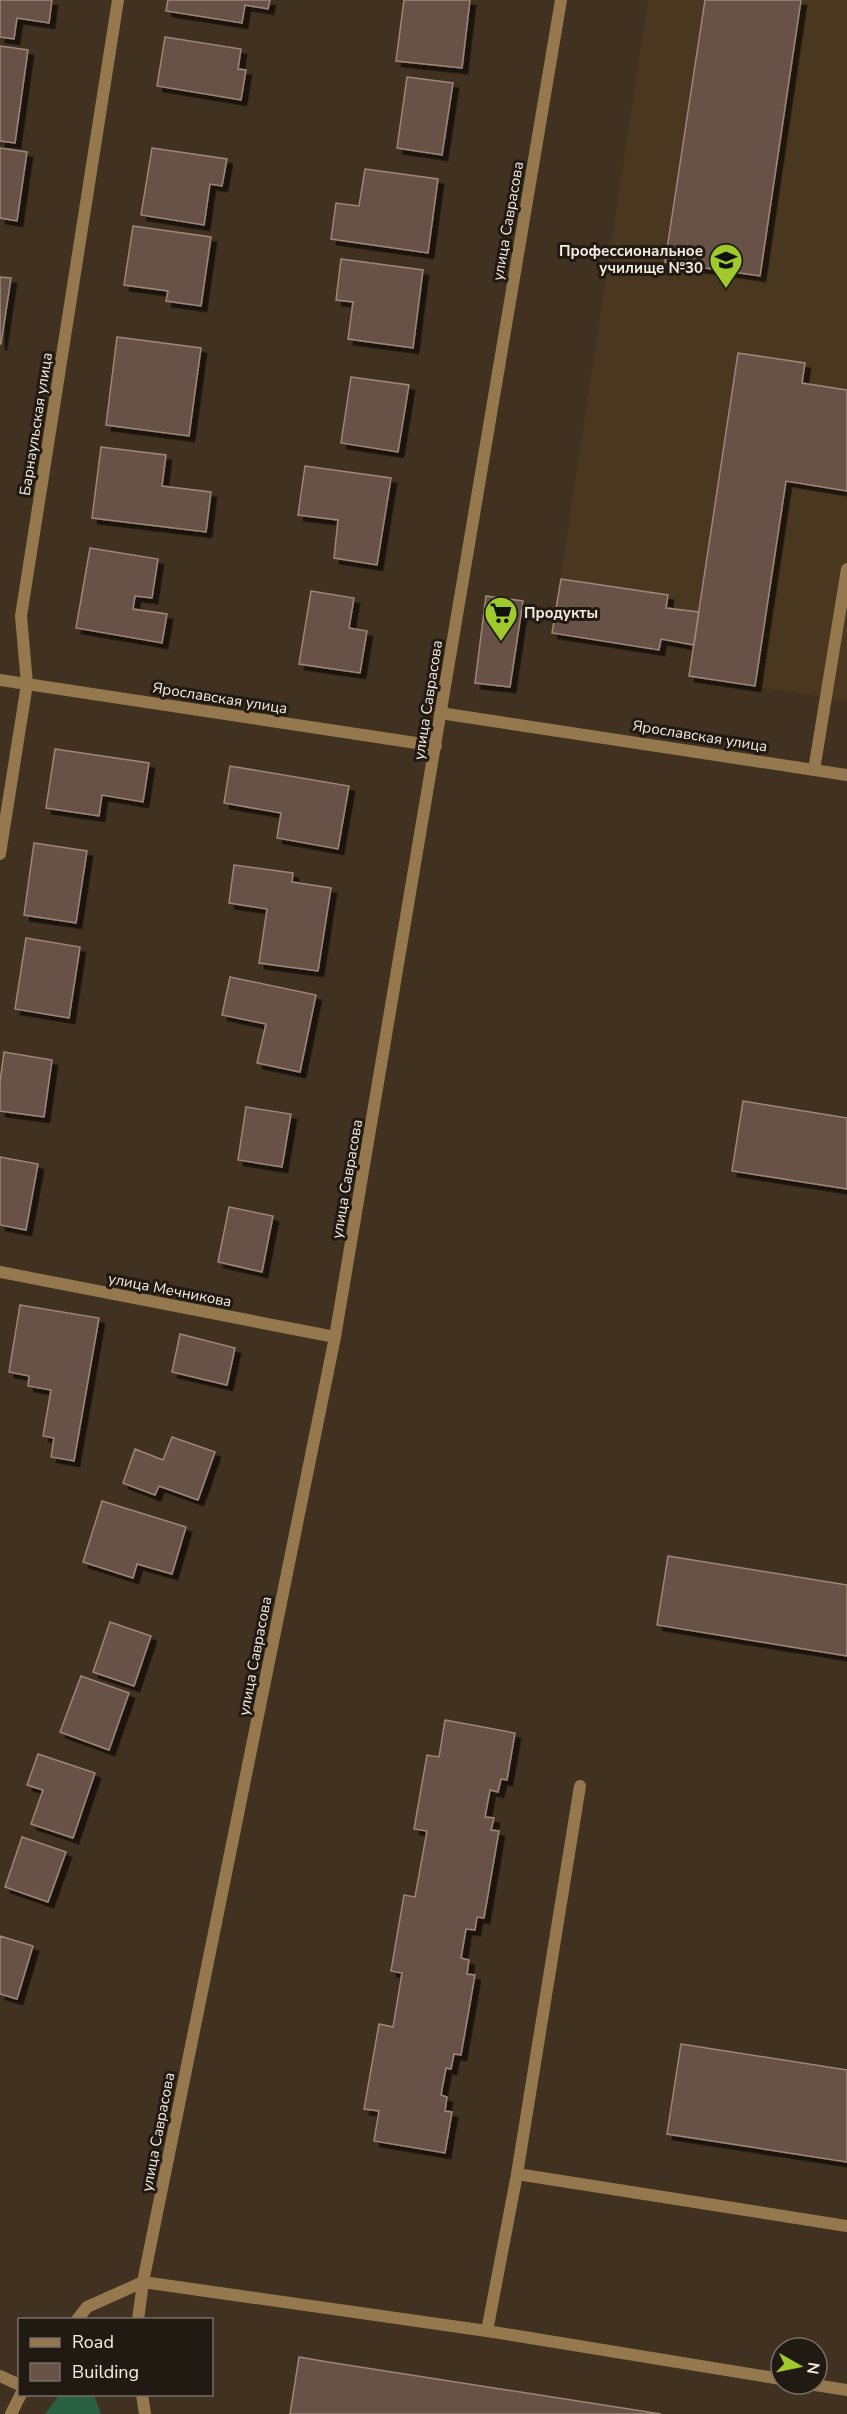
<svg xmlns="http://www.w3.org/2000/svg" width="847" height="2414" viewBox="0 0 847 2414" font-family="'Nunito Sans',sans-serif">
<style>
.built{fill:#4a3720}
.green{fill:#296042}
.building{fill:#685146;stroke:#9e8679;stroke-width:1.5;filter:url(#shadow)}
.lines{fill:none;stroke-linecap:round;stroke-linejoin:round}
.service{stroke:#96784e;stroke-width:12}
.minor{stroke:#96784e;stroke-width:12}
.tertiary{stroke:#96784e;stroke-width:12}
.labels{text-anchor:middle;stroke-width:6;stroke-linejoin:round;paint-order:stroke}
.street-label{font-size:15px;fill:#f6ece2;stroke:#211a13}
.poi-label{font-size:15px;font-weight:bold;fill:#f6ece2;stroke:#211a13;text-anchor:end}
</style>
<defs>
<filter id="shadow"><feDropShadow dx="5.5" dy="5.5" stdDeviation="0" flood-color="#0009"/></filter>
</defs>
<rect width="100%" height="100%" fill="#403120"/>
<path class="built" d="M648 0H847V701L689 676 693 645 661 639 659 650 552 634Z"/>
<path class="green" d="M59 2395H94L101 2414H45Z"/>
<path class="building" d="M0 0H52L49 23 17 18 14 39 0 37Z
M168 0H270L268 9 245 5 242 23 166 11Z
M404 0H470L462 68 396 61Z
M705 0H801L760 276 665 262Z
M165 37 241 49 238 69 246 70 241 100 157 86Z
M0 46 28 50 15 143 0 141Z
M407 77 453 83 442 155 397 148Z
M0 148 27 152 17 221 0 218Z
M152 148 227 159 222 186 210 184 204 225 141 215Z
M365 169 438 179 428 253 331 239 336 203 359 206Z
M133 226 211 237 201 306 166 301 168 291 124 285Z
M341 259 423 270 413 348 348 339 353 302 336 300Z
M0 277 11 278 1 344H0Z
M117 337 201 348 189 436 106 425Z
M738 353 805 363 802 383 847 390V491L786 481 755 686 689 676Z
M351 377 409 385 398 452 341 443Z
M101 447 166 455 162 486 211 492 206 532 92 518Z
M305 466 391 478 377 565 334 558 338 520 298 515Z
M90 548 158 559 152 598 135 596 133 609 167 614 162 643 76 628Z
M561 579 668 595 666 608 699 612 694 645 661 639 659 650 552 633Z
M311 591 354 598 349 628 367 631 360 673 299 664Z
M486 596 523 601 510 687 475 683Z
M55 749 149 763 143 802 102 795 99 816 46 808Z
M230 766 349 786 338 849 277 838 281 813 224 803Z
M34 843 87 851 76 923 24 915Z
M234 865 293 873 292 882 331 888 318 971 259 963 267 909 229 903Z
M26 938 80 947 69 1018 15 1009Z
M230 977 316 995 300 1072 257 1063 266 1024 222 1015Z
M4 1052 52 1060 44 1117 0 1111V1082Z
M743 1101 847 1118V1189L732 1171Z
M246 1107 291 1114 282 1167 238 1160Z
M0 1157 38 1164 26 1230 0 1225Z
M229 1207 273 1216 262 1272 218 1262Z
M20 1305 99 1318 74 1461 51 1457 54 1438 43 1436 51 1390 28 1386 29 1376 9 1372Z
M180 1334 235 1348 227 1385 172 1372Z
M172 1437 215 1452 198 1500 159 1486 155 1495 123 1483 135 1449 163 1460Z
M102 1501 186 1527 172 1574 137 1564 133 1578 83 1562Z
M668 1556 847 1585V1656L657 1625Z
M110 1622 151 1636 134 1686 93 1672Z
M81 1676 129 1693 109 1750 60 1732Z
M445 1720 515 1733 507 1780 501 1779 498 1792 490 1790 485 1817 494 1818 491 1830 499 1831 484 1918 477 1917 475 1930 466 1929 461 1958 469 1960 467 1974 475 1975 461 2055 454 2054 451 2069 446 2068 441 2095 447 2097 445 2111 452 2112 445 2153 374 2141 379 2111 364 2109 379 2024 393 2027 402 1973 391 1971 404 1895 415 1897 427 1831 414 1829 427 1755 439 1757Z
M38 1754 95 1773 73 1838 31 1824 43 1790 27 1785Z
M22 1837 66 1852 48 1902 5 1887Z
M0 1936 33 1946 17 1999 0 1994Z
M681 2044 847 2070V2162L667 2134Z
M299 2357 328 2362 661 2414H290Z"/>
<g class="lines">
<path class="service" d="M814 770 847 569
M517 2174 847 2226
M143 2282 487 2331 781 2379
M487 2331 517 2174 580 1786
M809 2384 847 2390"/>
<path class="minor" d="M0 680 436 746
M440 713 847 775
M0 854 27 684 21 616 118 0
M0 1272 335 1337
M0 2376 20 2385"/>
<path class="tertiary" d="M77 2320 87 2307 143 2282 335 1337 561 0
M138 2320 143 2282
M142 2394 145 2414
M11 2414 21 2394"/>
</g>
<defs>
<symbol id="university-pin" viewBox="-11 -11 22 30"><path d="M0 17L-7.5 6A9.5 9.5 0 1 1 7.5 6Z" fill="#9fca2c" stroke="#211a13"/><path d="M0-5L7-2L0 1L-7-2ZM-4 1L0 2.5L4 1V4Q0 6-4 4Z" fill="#111"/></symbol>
<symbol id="supermarket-pin" viewBox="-11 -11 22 30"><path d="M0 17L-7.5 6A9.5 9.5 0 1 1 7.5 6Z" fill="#9fca2c" stroke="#211a13"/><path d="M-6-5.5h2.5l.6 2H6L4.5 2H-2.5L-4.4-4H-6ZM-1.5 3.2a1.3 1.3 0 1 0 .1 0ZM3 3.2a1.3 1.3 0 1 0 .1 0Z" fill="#111"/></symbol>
</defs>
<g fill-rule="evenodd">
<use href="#university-pin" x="707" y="241" width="38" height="52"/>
<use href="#supermarket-pin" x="482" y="594" width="38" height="52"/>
</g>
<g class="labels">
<g class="street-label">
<text transform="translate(508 221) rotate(-80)" y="5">улица Саврасова</text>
<text transform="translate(36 424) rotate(-81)" y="5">Барнаульская улица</text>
<text transform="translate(220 698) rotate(9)" y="5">Ярославская улица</text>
<text transform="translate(428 700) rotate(-81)" y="5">улица Саврасова</text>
<text transform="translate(700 736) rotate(9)" y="5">Ярославская улица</text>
<text transform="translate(347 1179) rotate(-80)" y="5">улица Саврасова</text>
<text transform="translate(170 1290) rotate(11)" y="5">улица Мечникова</text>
<text transform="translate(255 1656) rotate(-79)" y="5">улица Саврасова</text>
<text transform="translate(158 2132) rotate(-79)" y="5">улица Саврасова</text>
</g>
<g class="poi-label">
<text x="703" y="256">Профессиональное<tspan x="703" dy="17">училище №30</tspan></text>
<text x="524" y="618" text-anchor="start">Продукты</text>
</g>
</g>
<rect x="18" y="2318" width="195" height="78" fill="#211a13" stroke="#766e66" stroke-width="1.5"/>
<rect x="30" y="2338" width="30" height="9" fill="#96784e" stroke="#766e66" stroke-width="1.5"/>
<text x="72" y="2348" font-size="18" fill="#f6ece2">Road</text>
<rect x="30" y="2363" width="30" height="18" fill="#685146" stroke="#766e66" stroke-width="1.5"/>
<text x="72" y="2378" font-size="18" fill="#f6ece2">Building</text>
<g transform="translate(799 2366) rotate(99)"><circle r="28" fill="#211a13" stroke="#766e66" stroke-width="1.5"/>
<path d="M0-4.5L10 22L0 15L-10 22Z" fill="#9fca2c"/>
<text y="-9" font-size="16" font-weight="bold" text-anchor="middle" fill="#f6ece2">N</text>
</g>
</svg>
